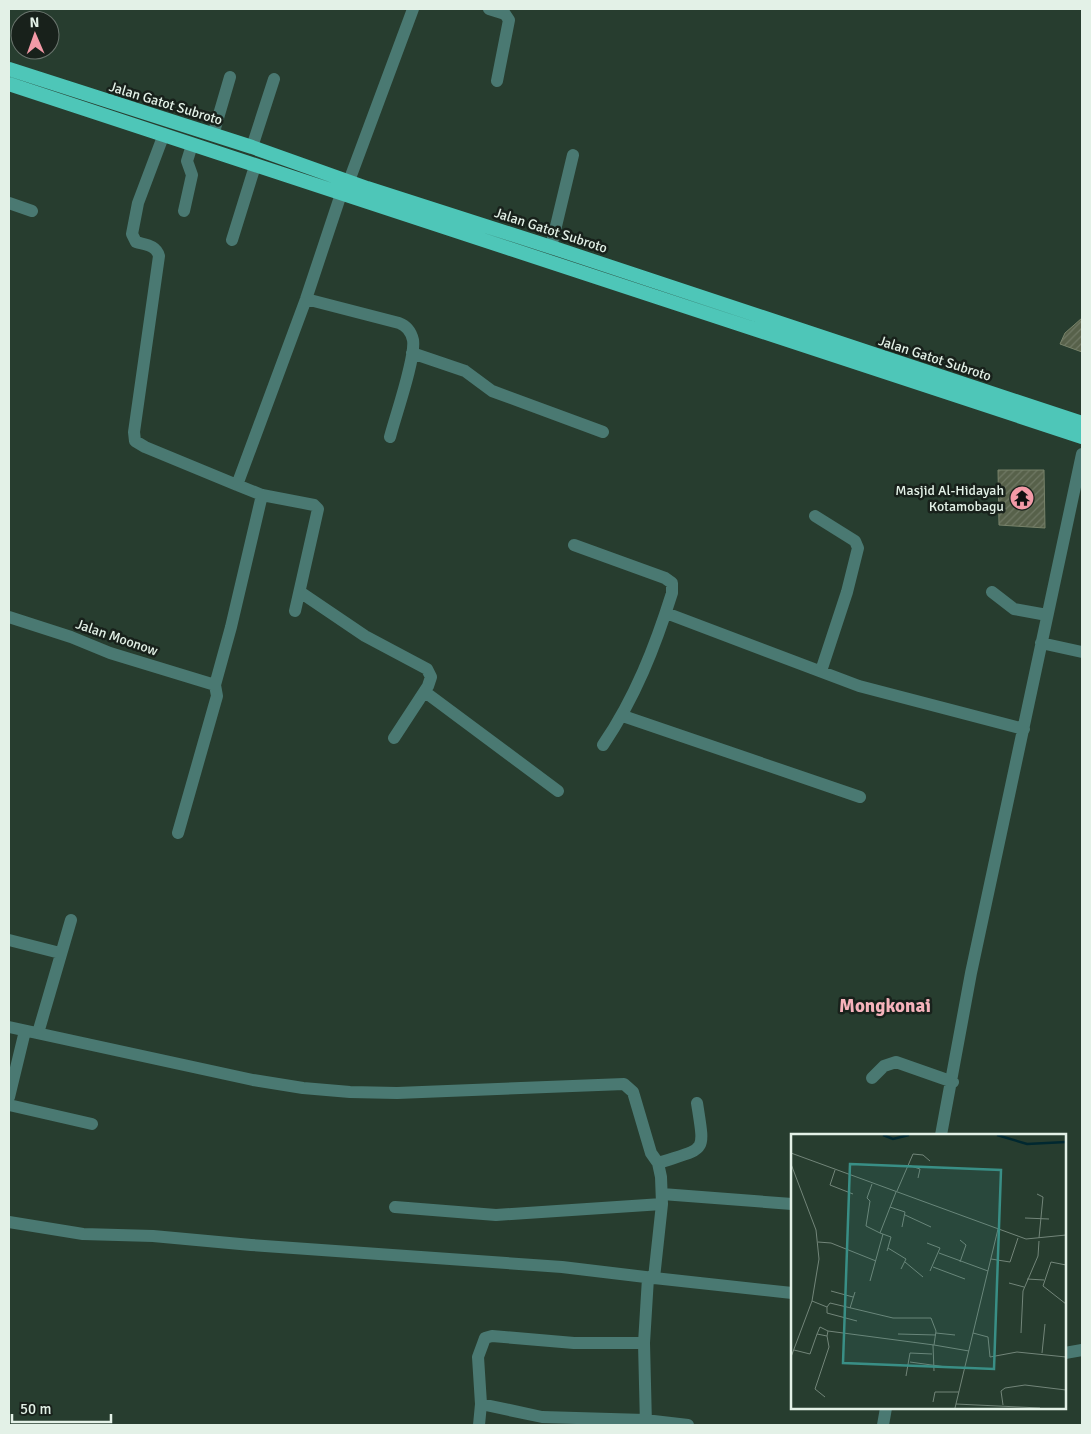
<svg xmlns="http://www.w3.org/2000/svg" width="1091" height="1434" viewBox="0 0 1091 1434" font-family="Signika,sans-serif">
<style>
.building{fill:url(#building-hatch);stroke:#78836a}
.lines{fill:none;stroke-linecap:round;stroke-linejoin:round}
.minor{stroke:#4a7972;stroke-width:12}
.trunk{stroke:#4ec6b8;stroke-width:14}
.labels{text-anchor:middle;stroke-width:5;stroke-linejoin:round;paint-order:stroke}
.street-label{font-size:14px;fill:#e3f1e7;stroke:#18211b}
.poi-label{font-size:14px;fill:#e3f1e7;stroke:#18211b;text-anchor:end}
.district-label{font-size:19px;font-weight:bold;fill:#f6b2bb;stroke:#18211b}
.inset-river{fill:none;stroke:#002830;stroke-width:2.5}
.inset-road{fill:none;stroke:#728579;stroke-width:1}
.view{fill:#398f86;fill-opacity:0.15;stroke:#398f86;stroke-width:2.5}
.inset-edge{fill:none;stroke:#e3f1e7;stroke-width:2.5}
</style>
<defs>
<pattern id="building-hatch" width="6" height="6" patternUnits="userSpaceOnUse" patternTransform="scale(1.25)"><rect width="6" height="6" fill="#57614a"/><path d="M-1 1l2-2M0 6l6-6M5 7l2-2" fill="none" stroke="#6f7864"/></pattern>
</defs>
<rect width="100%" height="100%" fill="#273d2f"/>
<path class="building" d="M1082 318V352L1060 344 1065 333Z
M998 470H1044L1045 528 999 525Z"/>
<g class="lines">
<path class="minor" d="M489 9 505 14 509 20 497 81
M164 134 138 203 132 234 136 242C146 245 156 245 159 256L134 432 135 441 145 447 237 485
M213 135 230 77
M252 147 274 79
M349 181 413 9
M9 203 32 211
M184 211 192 175 187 161 192 145
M232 240 255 166
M551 247 573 155
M306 299 399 323C407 326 411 331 413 340 416 358 395 417 390 437
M412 353 465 371 492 391 603 432
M815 516 855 541 858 548 847 592 821 671
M574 545 665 578 672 583V593C655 647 635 698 603 745
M300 592 365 636 427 669 431 677 428 686 394 738
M992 592 1014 609 1047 615
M295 611 318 509 314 505 262 495 237 485 306 299 344 185
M666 613 859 686 1024 729
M9 617 71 637 110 653 215 685
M1041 643 1082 652
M425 692 558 791
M623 716 860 797
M178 833 217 696 215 685 231 627 262 495
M9 940 60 953
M9 1027 253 1080 303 1088 350 1092 397 1093 624 1084 633 1092 651 1153 658 1163 661 1177 662 1204 654 1278 792 1293
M38 1033 71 920
M872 1078 884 1066 896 1062 953 1082
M9 1097 25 1031
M9 1105 92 1124
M941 1135 971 973 1082 454
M658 1163C707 1147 705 1155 697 1103
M662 1194 792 1204
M395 1207 496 1215 662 1204
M9 1222 83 1234 153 1236 251 1245 562 1267 654 1278
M1065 1353 1082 1350
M481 1404 542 1417 645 1420 688 1425
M479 1425 481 1404 478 1357 485 1338 492 1336 574 1343H644
M646 1425 644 1343 648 1278
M883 1425 886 1408"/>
<path class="trunk" d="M9 69 252 147 367 188 551 247 1082 423
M9 84 1082 437"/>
</g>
<defs>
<symbol id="temple-disc" viewBox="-11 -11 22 22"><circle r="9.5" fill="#f39aa7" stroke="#18211b"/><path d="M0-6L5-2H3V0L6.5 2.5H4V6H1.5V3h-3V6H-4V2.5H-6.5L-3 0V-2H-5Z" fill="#111"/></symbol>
</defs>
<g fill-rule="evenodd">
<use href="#temple-disc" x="1008" y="484" width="28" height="28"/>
</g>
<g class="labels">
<g class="street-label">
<text transform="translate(166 103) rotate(17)" y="5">Jalan Gatot Subroto</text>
<text transform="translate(551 230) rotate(18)" y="5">Jalan Gatot Subroto</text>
<text transform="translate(935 358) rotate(18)" y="5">Jalan Gatot Subroto</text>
<text transform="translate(117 637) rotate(19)" y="5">Jalan Moonow</text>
</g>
<g class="poi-label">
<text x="1004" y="495">Masjid Al-Hidayah<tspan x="1004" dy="16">Kotamobagu</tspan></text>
</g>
<g class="district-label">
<text x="885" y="1012">Mongkonai</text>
</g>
</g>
<g transform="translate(791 1134)">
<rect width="275" height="275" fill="#273d2f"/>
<path class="inset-river" d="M92 1 102 5 118 1M206 1 236 10 275 8"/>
<path class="inset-road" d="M0 19 235 105 275 101M0 30 25 96 28 125 21 167 0 223M117 31 129 35 127 44M44 36 39 51 62 60M81 50 76 64 79 67 75 92 89 99M106 57 122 20 132 21 139 27M246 60 252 63 248 104M99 73 114 78 111 93M114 81 140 93M234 84 258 85M169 106 175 111 169 128M27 108 40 109 85 127M136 109 149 114 139 137M97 114 115 125 110 135M96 117 100 103 89 99 105 58M148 119 197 137M200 125 219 128 227 104M114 128 132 143M275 131 260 128 252 152 275 170M142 133 174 145M236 145 253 146M79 147 92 100M218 149 233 153M40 157 62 163M21 167 36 173V179L66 187M36 173 39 169 102 184H140L145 197 143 211 178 217M59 174 64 158M145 199 164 201M182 199 197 203 199 223 226 218 275 223M230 199 232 157 247 122 248 107M26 200 29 193 37 197M107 200 145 201M36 202 37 197 143 211M142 211 143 237M3 216 19 220 26 200 36 202 38 213 24 255 34 263M251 219 254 190M119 228 155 233M115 242 119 219 141 220M142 268 144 258H168M165 270 249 274M212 271 210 257 214 254 234 251 275 256M164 274 207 95"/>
<path class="view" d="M59 30 210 36 203 235 52 229Z"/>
<rect width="275" height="275" class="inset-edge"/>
</g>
<rect width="1091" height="1434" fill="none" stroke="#e3f1e7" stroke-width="20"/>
<g transform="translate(35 35) rotate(358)"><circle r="24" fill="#18211b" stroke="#69746d"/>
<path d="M0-4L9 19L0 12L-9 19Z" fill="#f39aa7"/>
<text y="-8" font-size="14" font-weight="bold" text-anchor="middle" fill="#e3f1e7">N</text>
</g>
<path d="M12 1414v8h99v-8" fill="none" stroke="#e3f1e7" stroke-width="2.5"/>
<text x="20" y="1414" font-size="15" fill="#e3f1e7" stroke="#18211b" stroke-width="4" paint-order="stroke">50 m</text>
</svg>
